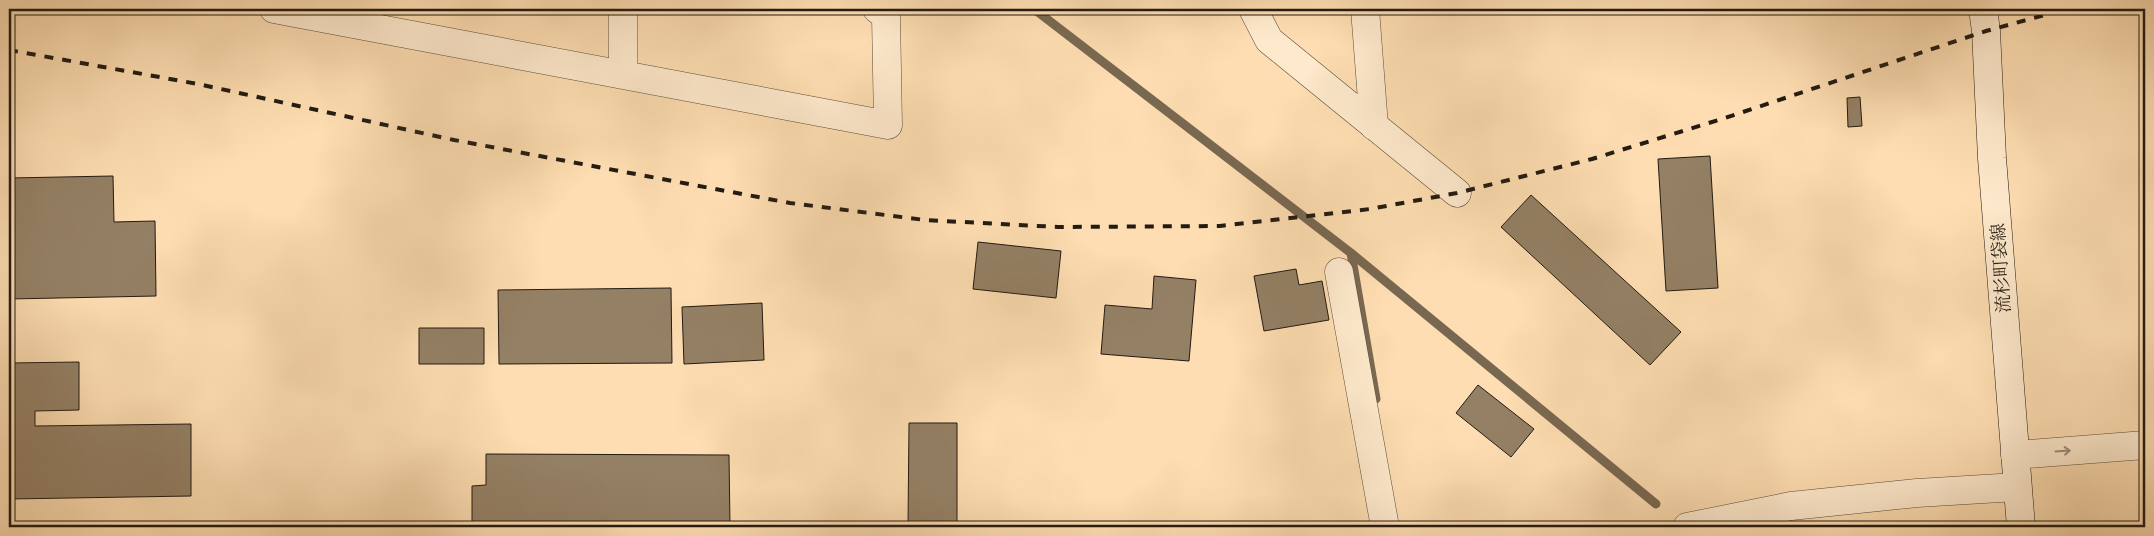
<svg xmlns="http://www.w3.org/2000/svg" width="2154" height="536" viewBox="0 0 2154 536" font-family="'Old Standard TT','Noto Serif JP',serif">
<style>
.lines{fill:none;stroke-linecap:round;stroke-linejoin:round}
.stream{stroke:#796851;stroke-width:9}
.building{fill:#948065;stroke:#231b12}
.minor-casing{stroke:#5a4c3a;stroke-width:29}
.tertiary-casing{stroke:#5a4c3a;stroke-width:29}
.secondary-casing{stroke:#231b12;stroke-width:29}
.minor{stroke:#fee9cc;stroke-width:28}
.tertiary{stroke:#fee9cc;stroke-width:28}
.secondary{stroke:#fee9cc;stroke-width:28}
.rail{stroke:#231b12;stroke-width:4;stroke-dasharray:9 9;stroke-linecap:butt}
.oneway{stroke:#9b8c78}
.labels{text-anchor:middle;stroke-width:5;stroke-linejoin:round;paint-order:stroke}
.street-label{font-size:18px;fill:#231b12;stroke:#fee9cc}
</style>
<rect width="100%" height="100%" fill="#fdddb1"/>
<filter id="stains"><feTurbulence type="fractalNoise" baseFrequency=".004" numOctaves="4"/><feColorMatrix values="0 0 0 0 .2 0 0 0 0 .09 0 0 0 0 .02 0 0 0 .5 -.17"/></filter>
<radialGradient id="worn" r=".72"><stop offset=".6" stop-color="#630" stop-opacity="0"/><stop offset="1" stop-color="#630" stop-opacity=".3"/></radialGradient>
<g class="lines">
<path class="stream" d="M1034 9 1351 253 1656 504
M1351 253 1376 399"/>
</g>
<path class="building" d="M1860 97 1862 126 1848 127 1847 98Z
M1710 156 1718 288 1666 291 1658 159Z
M113 176 114 222 155 221 156 296 9 299V178Z
M1531 195 1681 332 1650 365 1501 227Z
M2142 221H2145V290Z
M978 242 1061 251 1056 298 973 289Z
M1296 269 1299 285 1322 281 1329 320 1264 331 1254 276Z
M1154 276 1196 280 1189 361 1101 354 1105 305 1152 309Z
M671 288 672 363 499 364 498 290Z
M762 303 764 360 684 364 682 307Z
M419 328H484V364H419Z
M79 362V410L35 411V426L191 424V496L9 499V363Z
M1478 385 1534 429 1511 457 1456 413Z
M909 423H957V527H908Z
M486 454 729 455 730 527H472V486L486 485Z"/>
<g class="lines">
<defs>
<path id="minor" d="M274 9 888 125 886 16 877 9
M623 9V75
M1253 9 1269 40 1457 193
M1365 9 1374 126
M1339 272 1385 527
M2015 455 2145 445"/>
<path id="tertiary" d="M1687 527 1791 506 1917 493 2017 487"/>
<path id="secondary" d="M1983 9 1986 31 1992 158 2021 527"/>
</defs>
<use href="#minor" class="minor-casing"/>
<use href="#tertiary" class="tertiary-casing"/>
<use href="#secondary" class="secondary-casing"/>
<use href="#minor" class="minor"/>
<use href="#tertiary" class="tertiary"/>
<use href="#secondary" class="secondary"/>
<path class="rail" d="M9 50 198 84 454 140 790 203 925 220 1058 227 1220 226 1370 209 1457 193 1592 159 1725 118 1986 31 2067 9"/>
</g>
<defs><path id="oneway-shaft" d="M-6 0H5M1.5-3L5.5 0L1.5 3" fill="none" stroke-width="1.6" stroke-linecap="round" stroke-linejoin="round" transform="scale(1.25)"/></defs>
<use class="oneway" href="#oneway-shaft" transform="translate(2063 451) rotate(-4)"/>
<g class="labels">
<g class="street-label">
<text transform="translate(2001 268) rotate(-94)" y="6">流杉町袋線</text>
</g>
</g>
<rect width="2154" height="536" fill="none" stroke="#fdddb1" stroke-width="30"/>
<rect x="10" y="10" width="2134" height="516" fill="none" stroke="#231b12" stroke-width="2.5"/>
<rect x="15" y="15" width="2124" height="506" fill="none" stroke="#231b12"/>
<rect width="100%" height="100%" filter="url(#stains)"/>
<rect width="100%" height="100%" fill="url(#worn)"/>
</svg>
